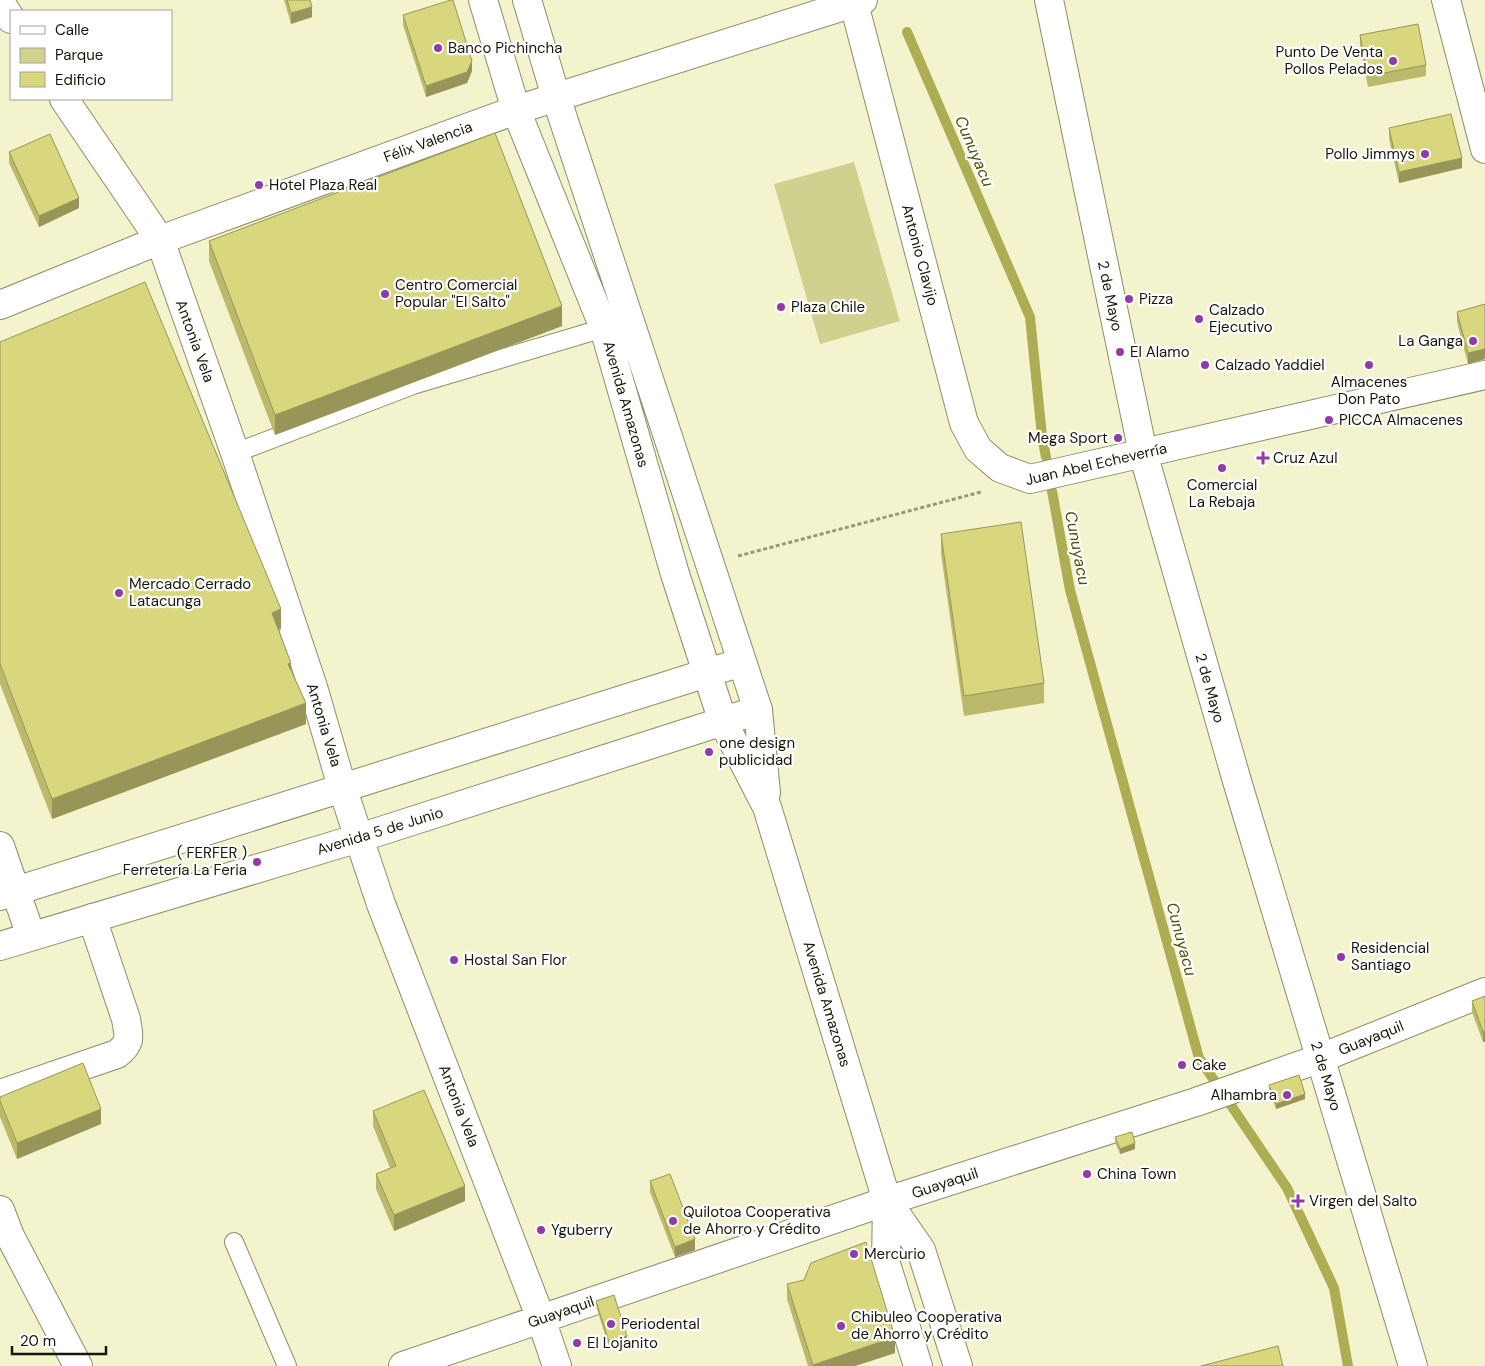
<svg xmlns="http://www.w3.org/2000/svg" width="1485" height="1366" viewBox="0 0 1485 1366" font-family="'DM Sans',sans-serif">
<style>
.park{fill:#d0d08f}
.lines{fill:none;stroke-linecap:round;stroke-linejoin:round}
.stream{stroke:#adad53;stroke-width:10}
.lane-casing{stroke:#8c8d6a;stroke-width:20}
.street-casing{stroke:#8c8d6a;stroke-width:30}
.secondary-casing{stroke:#8c8d6a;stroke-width:30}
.path{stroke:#97977b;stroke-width:3;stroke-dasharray:4 2.5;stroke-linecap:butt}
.lane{stroke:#fff;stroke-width:18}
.street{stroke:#fff;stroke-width:28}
.secondary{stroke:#fff;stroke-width:28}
.wall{fill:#bab96c}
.shaded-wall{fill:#979658}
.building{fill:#d8d77e;stroke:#979658}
.poi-dot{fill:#913ba8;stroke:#fff;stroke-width:2}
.labels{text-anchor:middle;stroke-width:4.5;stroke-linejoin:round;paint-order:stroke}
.poi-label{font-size:15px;fill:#171709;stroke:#fff;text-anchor:start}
.street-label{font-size:15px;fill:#171709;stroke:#fff}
.water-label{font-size:16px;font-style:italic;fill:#504e07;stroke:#fff}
</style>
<rect width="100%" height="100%" fill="#f3f4ce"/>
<path class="park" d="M854 162 900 321 820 344 774 184Z"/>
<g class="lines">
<path class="stream" d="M907 32 1030 317 1042 436 1046 457
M1052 491 1070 590 1199 1058 1287 1188 1334 1288 1348 1366"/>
<defs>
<path id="lane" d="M235 453 413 385 614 325
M234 1242 287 1366"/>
<path id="street" d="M853 0 964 423 978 449 1000 468 1030 479 1485 375
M1049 0 1143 453 1237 781 1413 1366
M1446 0 1485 149
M0 2 11 19
M64 99 160 240 235 453 313 687 342 787 381 904 541 1319 557 1366
M0 305 160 240 516 110 863 0
M758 710 766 793
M723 722 767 807 887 1201 921 1250 958 1366
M0 846 31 936
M0 1094 117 1054C132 1042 129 1037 126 1019L92 918
M887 1201 886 1264 918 1366
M0 1210 10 1236 78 1366
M403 1366 887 1201 1196 1102 1321 1058 1485 992"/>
<path id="secondary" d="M483 0 516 110 604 328 675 574 723 722
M0 896 742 662
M0 946 359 838 758 710 556 97 527 0"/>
</defs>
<use href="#lane" class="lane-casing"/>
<use href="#street" class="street-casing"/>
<use href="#secondary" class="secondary-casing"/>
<path class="path" d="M738 556 981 492"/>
<use href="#lane" class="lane"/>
<use href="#street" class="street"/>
<use href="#secondary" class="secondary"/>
</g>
<path class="wall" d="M284 0H310L312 17 291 24Z
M403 15 472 71 467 83 426 97 403 25Z
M1360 35 1426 65V76L1368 87 1360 46Z
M1389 128 1462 168 1399 183 1389 139Z
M9 152 79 208 39 227 9 163Z
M209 241 562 326 275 435 209 261Z
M1485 304V359L1468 364 1457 322V312Z
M0 342 281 629 279 630 291 671 306 724 52 819 0 684Z
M941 534 1044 683V703L964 716 941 554Z
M1485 996 1483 1042 1472 1012V1001Z
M1269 1085 1305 1099 1276 1109 1269 1090Z
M0 1097 101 1124 17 1159 0 1117Z
M373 1111 465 1201 394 1231 376 1189V1174L390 1168 373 1126Z
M1115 1137 1135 1149 1120 1154 1115 1142Z
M650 1181 695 1250 675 1257 650 1192Z
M787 1284 895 1353 855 1366H808L787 1299Z
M596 1301 627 1342 609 1347 596 1306Z"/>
<path class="shaded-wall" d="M312 7V17L291 24V13Z
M472 61V71L467 83 426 97V86Z
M1462 158V168L1399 183V172Z
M79 198V208L39 227V216Z
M562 306V326L275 435V415Z
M1485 349V359L1468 364V353Z
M281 609V629L272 633V613Z
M291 663V683L288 664Z
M306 703V724L52 819V799Z
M1485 1031V1042H1483V1032Z
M1305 1094V1099L1276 1109V1104Z
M101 1109V1124L17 1159V1143Z
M1135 1143V1149L1120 1154V1149Z
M465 1186V1201L394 1231V1215Z
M695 1239V1250L675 1257V1247Z
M627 1336V1342L609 1347V1342Z
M895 1337V1353L855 1366H813V1365Z"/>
<path class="building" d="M287 0H310L312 7 291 13Z
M451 0H453L472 61 467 72 426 86 403 15Z
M1418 24 1426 65 1368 76 1360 35Z
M1451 114 1462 158 1399 172 1389 128Z
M495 133 562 306 275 415 209 241Z
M50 134 79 198 39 216 9 152Z
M145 282 281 609 272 613 291 663 288 664 306 703 52 799 0 664V342Z
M1485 304V349L1468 353 1457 312Z
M1021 522 1044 683 964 696 941 534Z
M1485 996V1031L1483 1032 1472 1001Z
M83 1063 101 1109 17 1143 0 1101V1097Z
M1299 1075 1305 1094 1276 1104 1269 1085Z
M424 1090 465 1186 394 1215 376 1174 396 1166 373 1111Z
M1132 1132 1135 1143 1120 1149 1115 1137Z
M670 1174 695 1239 675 1247 650 1181Z
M866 1242 895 1337 813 1365 787 1284 804 1280 811 1263Z
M614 1295 627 1336 609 1342 596 1301Z
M1278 1346 1283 1366H1201Z"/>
<g class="poi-dot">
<circle cx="438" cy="48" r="5"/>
<circle cx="1393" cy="61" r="5"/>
<circle cx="1425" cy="154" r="5"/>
<circle cx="259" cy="185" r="5"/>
<circle cx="385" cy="294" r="5"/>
<circle cx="1129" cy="299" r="5"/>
<circle cx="781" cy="307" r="5"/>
<circle cx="1199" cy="319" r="5"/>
<circle cx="1473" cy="341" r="5"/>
<circle cx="1120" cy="352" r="5"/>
<circle cx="1205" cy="365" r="5"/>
<circle cx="1369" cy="365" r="5"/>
<circle cx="1329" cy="420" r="5"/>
<circle cx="1118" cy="438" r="5"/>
<path d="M1260.5 450.5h5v5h5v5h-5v5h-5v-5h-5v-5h5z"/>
<circle cx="1222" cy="468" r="5"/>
<circle cx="119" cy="593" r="5"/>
<circle cx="709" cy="752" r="5"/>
<circle cx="257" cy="862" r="5"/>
<circle cx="1341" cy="957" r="5"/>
<circle cx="454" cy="960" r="5"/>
<circle cx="1182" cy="1065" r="5"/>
<circle cx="1287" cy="1095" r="5"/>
<circle cx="1087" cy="1174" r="5"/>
<path d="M1295.5 1193.5h5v5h5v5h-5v5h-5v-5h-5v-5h5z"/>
<circle cx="673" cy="1221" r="5"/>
<circle cx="541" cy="1230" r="5"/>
<circle cx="854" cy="1254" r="5"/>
<circle cx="611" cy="1324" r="5"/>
<circle cx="841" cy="1326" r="5"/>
<circle cx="577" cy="1343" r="5"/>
</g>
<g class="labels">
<g class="poi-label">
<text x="448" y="53">Banco Pichincha</text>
<text x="1383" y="57" text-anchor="end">Punto De Venta<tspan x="1383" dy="17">Pollos Pelados</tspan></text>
<text x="1415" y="159" text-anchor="end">Pollo Jimmys</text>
<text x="269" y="190">Hotel Plaza Real</text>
<text x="395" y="290">Centro Comercial<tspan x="395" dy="17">Popular "El Salto"</tspan></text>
<text x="1139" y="304">Pizza</text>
<text x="791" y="312">Plaza Chile</text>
<text x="1209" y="315">Calzado<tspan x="1209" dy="17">Ejecutivo</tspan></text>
<text x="1463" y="346" text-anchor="end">La Ganga</text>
<text x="1130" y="357">El Alamo</text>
<text x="1215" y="370">Calzado Yaddiel</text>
<text x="1369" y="387" text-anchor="middle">Almacenes<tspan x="1369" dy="17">Don Pato</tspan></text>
<text x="1339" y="425">PICCA Almacenes</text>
<text x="1108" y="443" text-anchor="end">Mega Sport</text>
<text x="1273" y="463">Cruz Azul</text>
<text x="1222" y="490" text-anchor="middle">Comercial<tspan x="1222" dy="17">La Rebaja</tspan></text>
<text x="129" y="589">Mercado Cerrado<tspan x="129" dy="17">Latacunga</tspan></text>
<text x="719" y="748">one design<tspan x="719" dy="17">publicidad</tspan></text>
<text x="247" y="858" text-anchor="end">( FERFER )<tspan x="247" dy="17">Ferretería La Feria</tspan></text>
<text x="1351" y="953">Residencial<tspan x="1351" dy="17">Santiago</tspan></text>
<text x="464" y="965">Hostal San Flor</text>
<text x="1192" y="1070">Cake</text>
<text x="1277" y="1100" text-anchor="end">Alhambra</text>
<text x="1097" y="1179">China Town</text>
<text x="1309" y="1206">Virgen del Salto</text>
<text x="683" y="1217">Quilotoa Cooperativa<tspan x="683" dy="17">de Ahorro y Crédito</tspan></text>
<text x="551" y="1235">Yguberry</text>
<text x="864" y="1259">Mercurio</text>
<text x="851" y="1322">Chibuleo Cooperativa<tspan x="851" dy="17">de Ahorro y Crédito</tspan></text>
<text x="621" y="1329">Periodental</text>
<text x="587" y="1348">El Lojanito</text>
</g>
<g class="street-label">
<text transform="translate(428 142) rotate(-20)" y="5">Félix Valencia</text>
<text transform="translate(920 255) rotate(75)" y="5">Antonio Clavijo</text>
<text transform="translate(1110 296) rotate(78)" y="5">2 de Mayo</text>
<text transform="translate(195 341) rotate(70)" y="5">Antonia Vela</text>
<text transform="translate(626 404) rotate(74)" y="5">Avenida Amazonas</text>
<text transform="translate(1096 464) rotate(-13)" y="5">Juan Abel Echeverría</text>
<text transform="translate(1210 688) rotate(74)" y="5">2 de Mayo</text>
<text transform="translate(324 725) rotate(73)" y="5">Antonia Vela</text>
<text transform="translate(380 831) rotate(-17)" y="5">Avenida 5 de Junio</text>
<text transform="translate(827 1004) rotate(73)" y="5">Avenida Amazonas</text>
<text transform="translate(1371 1038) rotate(-22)" y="5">Guayaquil</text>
<text transform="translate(1326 1076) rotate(73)" y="5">2 de Mayo</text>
<text transform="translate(459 1106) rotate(69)" y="5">Antonia Vela</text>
<text transform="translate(945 1183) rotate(-18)" y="5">Guayaquil</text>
<text transform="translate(561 1312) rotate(-19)" y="5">Guayaquil</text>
</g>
<g class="water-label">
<text transform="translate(975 151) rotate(67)" y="6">Cunuyacu</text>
<text transform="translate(1078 548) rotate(79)" y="6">Cunuyacu</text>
<text transform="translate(1182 939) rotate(75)" y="6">Cunuyacu</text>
</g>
</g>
<rect x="10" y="10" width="162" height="90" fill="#ffffff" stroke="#a2a29d"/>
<rect x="20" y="26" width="25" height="8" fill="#ffffff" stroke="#a2a29d"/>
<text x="55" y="35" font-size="15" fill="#171709">Calle</text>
<rect x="20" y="48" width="25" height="15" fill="#d0d08f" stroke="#a2a29d"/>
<text x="55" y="60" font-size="15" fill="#171709">Parque</text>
<rect x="20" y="72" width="25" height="15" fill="#d8d77e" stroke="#a2a29d"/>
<text x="55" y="85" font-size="15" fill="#171709">Edificio</text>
<path d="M12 1346v8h94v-8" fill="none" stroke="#171709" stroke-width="2.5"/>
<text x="20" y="1346" font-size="15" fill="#171709" stroke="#ffffff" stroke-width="4" paint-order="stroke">20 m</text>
</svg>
